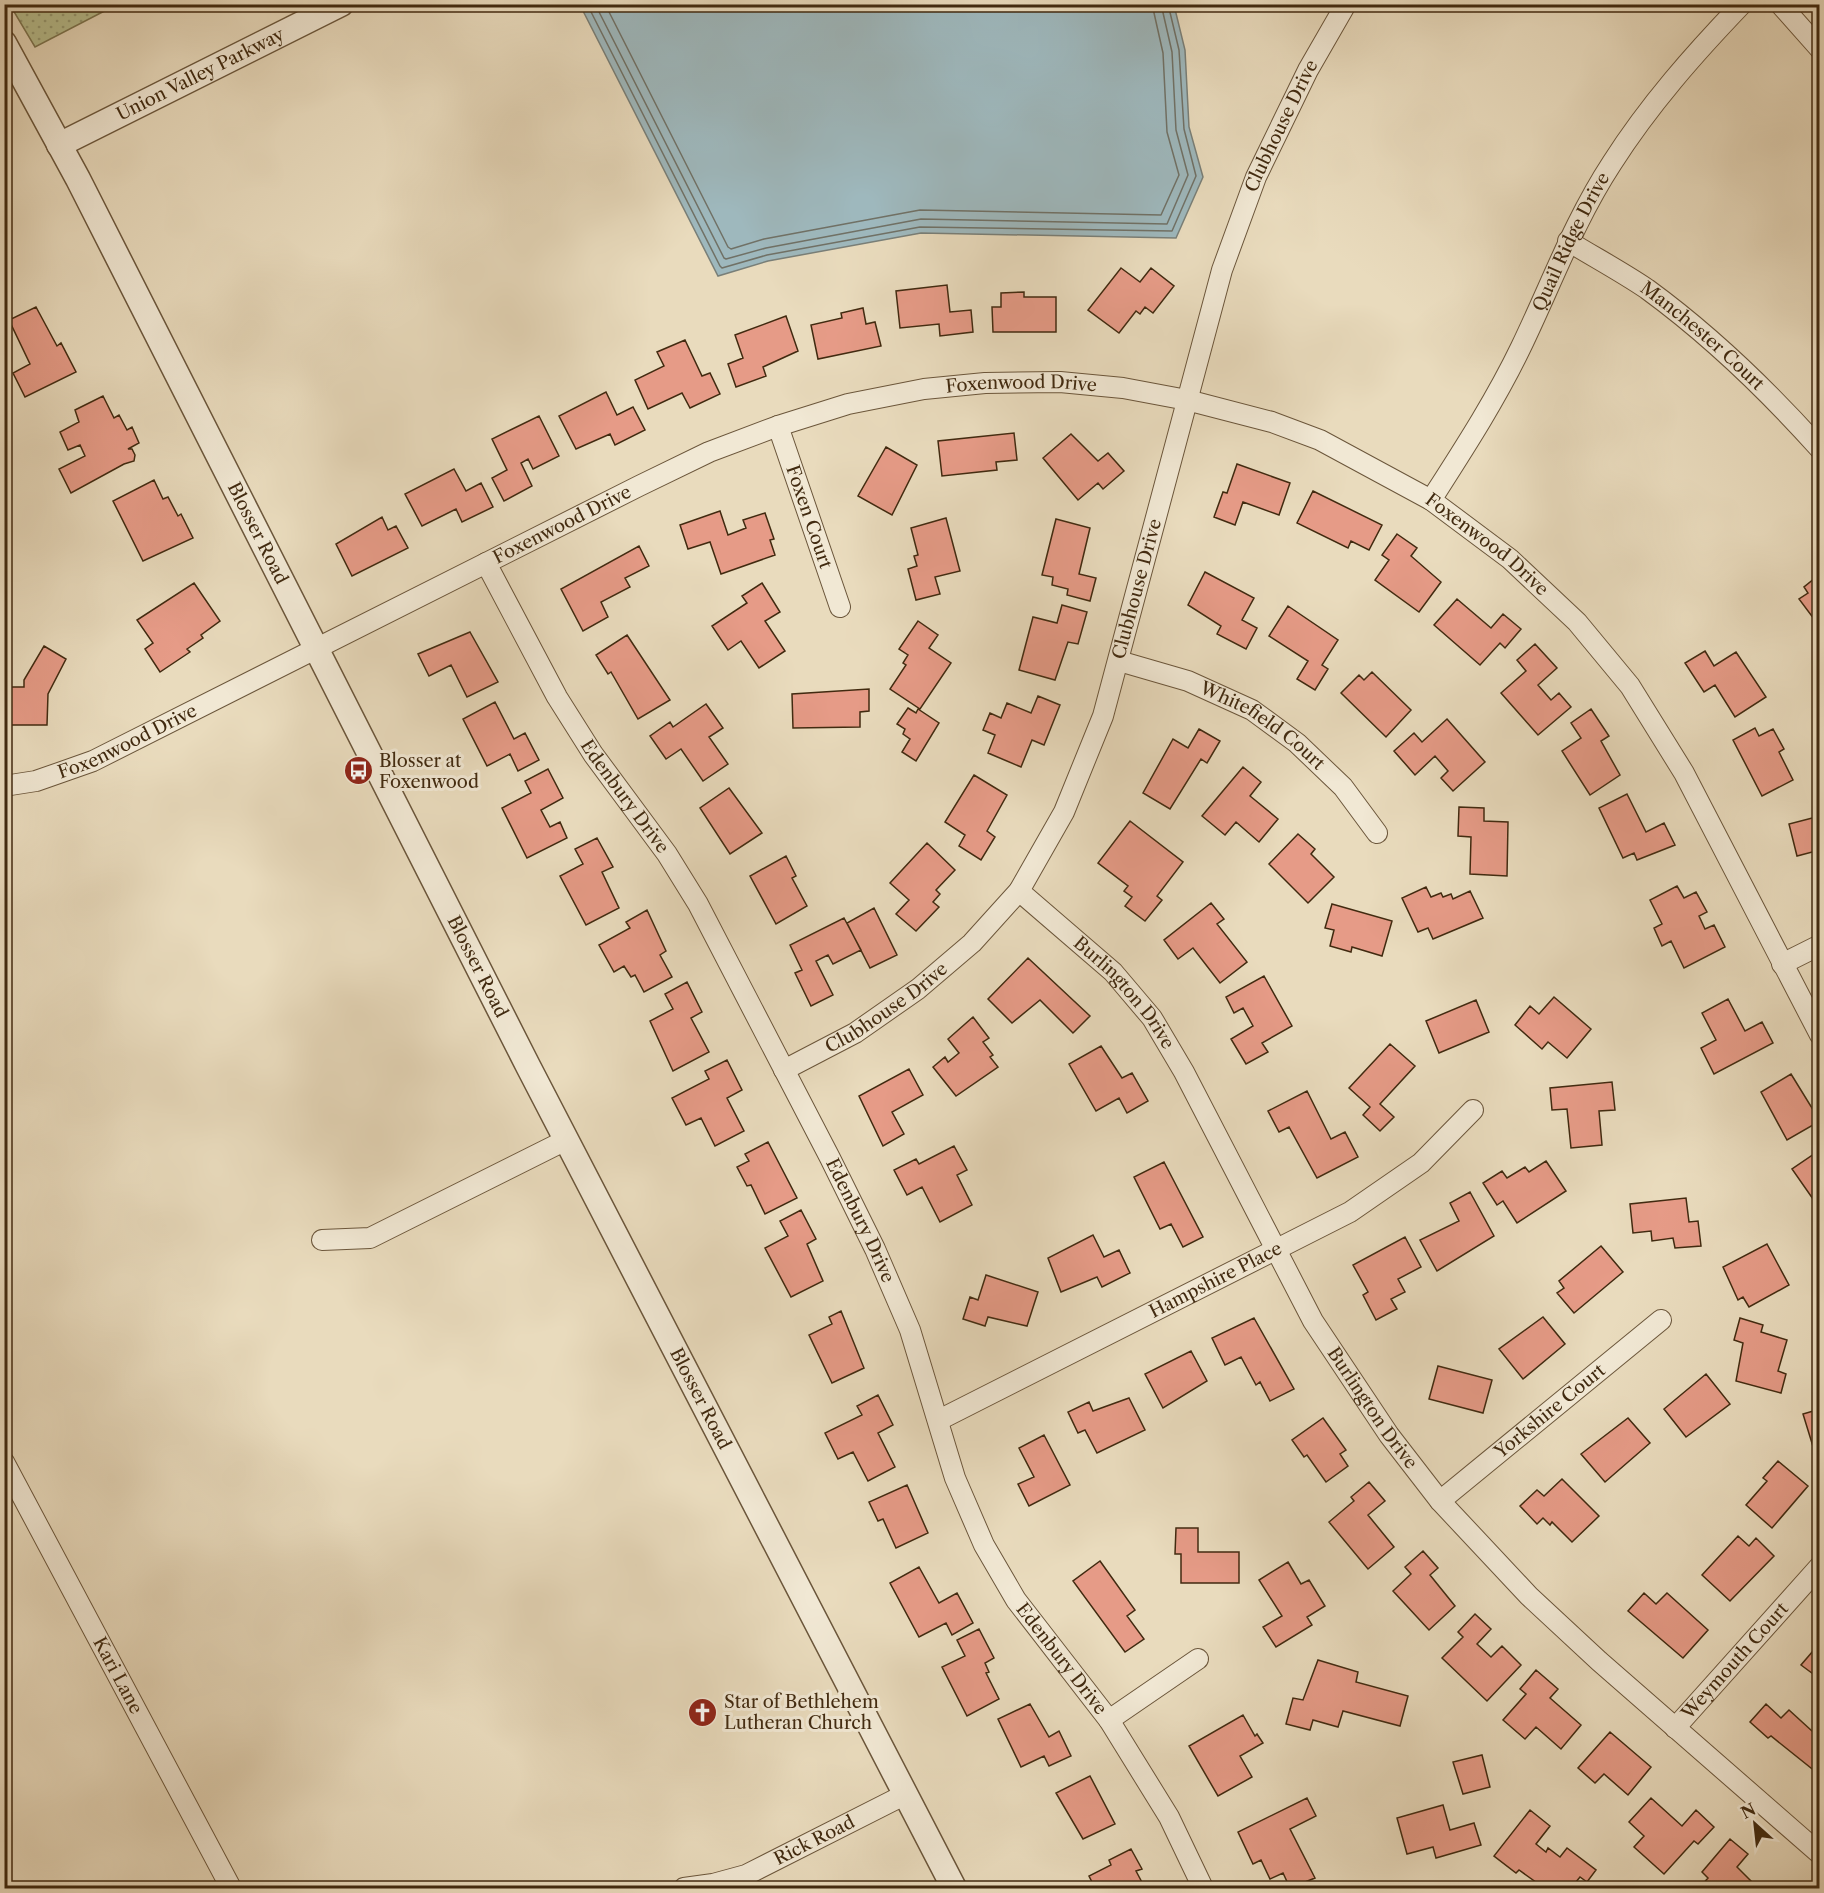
<svg xmlns="http://www.w3.org/2000/svg" width="1824" height="1893" viewBox="0 0 1824 1893" font-family="'Libre Caslon Text',serif">
<style>
.park{fill:url(#park-dots);stroke:#7c7550;stroke-width:1.5}
.water{fill:#9eb8bd;stroke:#797f78;stroke-width:1.5}
.lines{fill:none;stroke-linecap:round;stroke-linejoin:round}
.shore{stroke:#707166;stroke-width:1.5}
.building{fill:#e69b87;stroke:#412a10;stroke-width:1.5}
.minor-casing{stroke:#6b563b;stroke-width:22}
.tertiary-casing{stroke:#6b563b;stroke-width:27}
.minor{stroke:#f1e8d4;stroke-width:20}
.tertiary{stroke:#f1e8d4;stroke-width:24}
.labels{text-anchor:middle;stroke-width:6;stroke-linejoin:round;paint-order:stroke}
.street-label{font-size:18px;fill:#412a10;stroke:#f1e8d4}
.poi-label{font-size:18px;fill:#412a10;stroke:#f1e8d4;text-anchor:start}
</style>
<defs>
<pattern id="park-dots" width="8" height="8" patternUnits="userSpaceOnUse" patternTransform="scale(1.5)"><rect width="8" height="8" fill="#b8c090"/><path d="M2 2h.1M6 6h.1" fill="none" stroke="#979c74" stroke-width="1.8" stroke-linecap="round"/></pattern>
</defs>
<rect width="100%" height="100%" fill="#e9dbbd"/>
<filter id="stains"><feTurbulence type="fractalNoise" baseFrequency=".00333" numOctaves="4"/><feColorMatrix values="0 0 0 0 .2 0 0 0 0 .09 0 0 0 0 .02 0 0 0 .5 -.17"/></filter>
<radialGradient id="worn" r=".72"><stop offset=".6" stop-color="#630" stop-opacity="0"/><stop offset="1" stop-color="#630" stop-opacity=".3"/></radialGradient>
<path class="park" d="M10 5H116L35 47Z"/>
<path class="water" d="M580 5H1174L1185 50 1189 127 1203 177 1176 238 921 233 768 261 718 276Z"/>
<g class="lines">
<path class="shore" d="M587 4 720 266 722 268 767 255 920 227 1172 231 1196 176 1184 129 1179 50 1168 4
M595 4 724 258 726 259 766 248 921 219 1167 224 1188 175 1176 130 1172 52 1161 4
M605 4 728 247 731 249 764 239 920 210 1161 215 1179 175 1167 132 1163 53 1152 4"/>
</g>
<path class="building" d="M1121 268 1140 282 1151 268 1174 286 1153 313 1145 307 1140 314 1136 311 1119 333 1088 310Z
M947 285 950 312 971 310 973 332 940 336 939 324 900 328 896 291Z
M1024 292V297H1056V332H993L992 307H1001V293Z
M36 307 57 346 61 343 76 372 25 397 13 373 30 364 9 320Z
M863 308 866 324 875 322 881 346 818 359 811 325 842 318 841 313Z
M786 316 798 351 763 367 766 376 736 387 728 364 743 358 735 335Z
M685 340 702 376 710 373 720 394 690 408 682 393 648 409 635 380 664 366 657 352Z
M606 392 617 415 633 407 645 430 615 445 610 434 576 449 559 416Z
M103 396 114 418 119 415 127 430 132 427 139 443 128 449H132L135 455 134 461 124 464 71 493 59 469 85 456 80 445 68 450 60 432 79 422 75 410Z
M539 416 559 456 533 469 528 459 521 463 532 486 504 501 492 478 507 470 492 439Z
M1014 433 1017 460 996 462 997 470 942 476 938 441Z
M1071 434 1098 461 1108 453 1124 471 1103 489 1098 483 1078 500 1043 458Z
M886 447 917 465 892 515 858 496Z
M1237 464 1290 483 1279 515 1243 502 1235 525 1214 517 1223 492 1227 493Z
M454 469 466 491 481 483 493 507 462 522 456 509 422 526 405 494Z
M154 480 163 499 168 497 178 516 181 514 193 538 143 561 113 501Z
M1313 491 1382 525 1369 550 1351 541 1348 548 1297 523Z
M720 511 728 535 746 528 743 520 765 513 774 539 770 540 775 555 721 574 710 542 688 549 680 525Z
M382 517 388 530 396 526 408 548 352 576 336 544Z
M946 518 960 571 935 577 940 594 916 600 908 569 917 566 914 556 918 555 911 528Z
M1056 519 1090 528 1079 574 1096 578 1090 601 1067 595 1068 589 1052 585 1053 577 1042 575Z
M1397 534 1417 548 1411 556 1441 582 1419 612 1375 580 1389 560 1382 555Z
M639 546 649 566 625 578 630 587 601 602 608 617 583 631 561 589Z
M1205 572 1254 598 1242 620 1257 628 1246 649 1217 634 1221 626 1188 605Z
M1820 574V627L1799 599 1808 593 1804 587Z
M194 583 220 621 201 635 203 638 187 649 190 652 160 672 145 649 153 643 137 620Z
M762 583 780 612 765 621 785 651 759 668 741 641 728 650 712 626 747 603 742 596Z
M1457 599 1491 628 1503 614 1521 629 1505 648 1500 643 1480 665 1434 625Z
M1062 605 1087 612 1078 644 1068 642 1055 680 1019 670 1033 617 1057 623Z
M1288 606 1338 640 1322 665 1328 669 1315 690 1297 679 1308 661 1269 636Z
M918 621 938 635 929 648 951 663 920 709 890 689 906 665 903 663 908 655 899 649Z
M470 632 498 682 467 697 451 665 429 676 418 654Z
M627 635 670 700 638 719 611 672 608 674 596 655Z
M1535 644 1557 668 1538 685 1551 700 1559 693 1571 707 1538 735 1501 693 1526 671 1517 660Z
M44 646 66 659 48 694 47 725H4V687H24V680Z
M1705 651 1714 666 1736 652 1766 697 1735 717 1715 685 1704 692 1685 663Z
M1372 672 1411 710 1386 737 1341 693 1359 675 1364 680Z
M869 689V711L860 712V727L793 728 792 694Z
M1038 696 1060 705 1044 745 1032 740 1021 767 988 753 995 735 983 730 990 713 1001 718 1007 703 1031 713Z
M495 702 514 739 525 733 539 760 518 771 510 754 487 766 463 719Z
M706 704 723 728 709 737 728 764 703 781 681 749 666 759 650 736 670 722 673 727Z
M908 708 916 713 918 709 939 723 916 761 902 752 910 739 903 734 905 729 897 724Z
M1591 709 1609 736 1601 741 1620 775 1590 795 1562 751 1581 738 1571 723Z
M1447 719 1485 762 1453 791 1441 778 1448 771 1435 756 1415 775 1394 751 1414 733 1422 742Z
M1755 728 1759 736 1773 729 1784 749 1779 752 1793 780 1762 796 1733 740Z
M1199 729 1220 741 1207 763 1201 759 1170 809 1143 793 1173 739 1188 748Z
M1243 767 1261 782 1250 796 1278 819 1259 842 1236 822 1225 835 1202 816Z
M548 769 563 798 541 810 550 827 560 822 567 838 527 858 502 808 531 793 525 781Z
M974 775 1007 795 987 831 995 837 981 860 959 846 965 835 945 822Z
M729 788 762 833 730 854 700 808Z
M1627 794 1646 832 1664 823 1675 845 1637 860 1634 853 1623 858 1599 808Z
M1459 807 1484 808V821L1508 822 1507 876 1470 874 1471 837 1458 836Z
M1820 816V850L1797 856 1789 824Z
M1130 821 1183 862 1157 896 1162 900 1145 921 1125 906 1132 897 1124 891 1128 886 1098 863Z
M1298 834 1315 849 1311 854 1334 877 1308 903 1269 864Z
M597 838 613 867 602 872 619 908 586 925 560 876 583 864 575 849Z
M927 843 955 870 936 890 940 894 933 902 939 907 916 931 896 914 909 900 890 883Z
M786 856 796 876 792 878 807 906 776 924 750 876Z
M1677 886 1684 898 1696 892 1707 912 1699 916 1705 929 1714 925 1725 947 1684 968 1671 941 1662 946 1654 928 1662 924 1650 900Z
M1426 887 1431 897 1441 893 1443 897 1451 894 1453 899 1470 891 1483 918 1433 939 1428 928 1418 932 1402 898Z
M1211 903 1224 919 1217 924 1247 962 1220 983 1193 948 1178 959 1164 940Z
M1332 904 1392 921 1382 956 1352 947 1351 952 1330 946 1334 930 1325 928Z
M874 908 897 955 870 968 847 923Z
M647 910 666 951 660 955 672 977 644 992 635 975 631 977 624 966 614 972 599 945 630 928 626 922Z
M844 918 861 950 833 964 828 955 816 961 833 995 811 1006 795 973 802 970 790 945Z
M1028 958 1090 1016 1073 1033 1040 1000 1012 1023 988 999Z
M1264 976 1292 1026 1262 1043 1268 1052 1246 1064 1231 1039 1253 1026 1243 1008 1234 1013 1226 997Z
M687 982 702 1012 691 1018 709 1052 673 1071 650 1021 673 1009 665 994Z
M1554 997 1591 1029 1567 1058 1548 1042 1542 1049 1515 1025 1530 1006 1539 1014Z
M1728 999 1745 1031 1762 1022 1773 1043 1714 1074 1701 1048 1716 1040 1702 1013Z
M1476 1000 1489 1032 1439 1053 1426 1021Z
M973 1017 989 1038 983 1042 993 1055 990 1057 998 1067 956 1096 933 1067 945 1057 948 1062 959 1053 948 1039Z
M1390 1044 1415 1066 1380 1104 1394 1117 1380 1131 1363 1115 1370 1107 1349 1088Z
M1101 1046 1122 1078 1132 1073 1148 1101 1127 1113 1119 1098 1096 1111 1069 1064Z
M727 1060 742 1090 727 1098 744 1131 715 1146 701 1118 686 1125 672 1098 709 1079 705 1071Z
M909 1069 923 1095 892 1112 904 1134 883 1146 859 1096Z
M1791 1074 1820 1121 1787 1140 1761 1092Z
M1612 1082 1615 1110 1599 1111 1602 1145 1571 1148 1567 1109 1552 1110 1550 1088Z
M1307 1091 1331 1139 1345 1132 1358 1157 1317 1178 1289 1127 1279 1132 1268 1111Z
M768 1142 797 1198 765 1214 751 1185 747 1186 737 1167 749 1161 745 1154Z
M954 1146 967 1170 957 1175 972 1205 940 1222 922 1187 907 1195 894 1170 916 1159 919 1164Z
M1820 1150V1209L1792 1169Z
M1546 1161 1566 1191 1517 1223 1503 1201 1497 1205 1483 1183 1502 1171 1507 1178 1525 1167 1529 1172Z
M1164 1162 1203 1237 1183 1247 1171 1224 1160 1229 1134 1177Z
M1470 1192 1494 1236 1437 1271 1420 1240 1459 1221 1450 1203Z
M1686 1198 1689 1222 1698 1221 1701 1246 1675 1248 1673 1238 1652 1241 1651 1231 1633 1233 1630 1204Z
M801 1210 816 1239 807 1244 823 1281 791 1297 765 1248 788 1236 780 1221Z
M1093 1235 1104 1257 1119 1250 1130 1273 1102 1287 1097 1277 1061 1292 1048 1258Z
M1405 1237 1421 1267 1398 1279 1405 1292 1391 1299 1397 1309 1376 1320 1363 1295 1368 1292 1353 1265Z
M1767 1244 1789 1285 1749 1307 1743 1297 1738 1300 1723 1267Z
M1601 1246 1623 1272 1574 1313 1557 1293 1564 1288 1559 1281Z
M986 1275 1038 1292 1027 1326 988 1317 985 1326 963 1319 970 1297 978 1300Z
M841 1311 864 1368 832 1383 809 1335 832 1324 829 1317Z
M1543 1317 1565 1344 1523 1379 1499 1349Z
M1254 1318 1294 1389 1270 1401 1260 1382 1256 1385 1241 1357 1225 1365 1212 1338Z
M1740 1318 1763 1325 1761 1332 1787 1340 1778 1371 1786 1374 1781 1393 1736 1381 1743 1343 1734 1340Z
M1191 1351 1207 1381 1163 1408 1145 1374Z
M1438 1366 1492 1380 1483 1413 1429 1399Z
M1706 1374 1730 1404 1686 1437 1664 1409Z
M878 1395 893 1425 878 1433 895 1467 868 1481 853 1452 838 1459 825 1433 862 1415 857 1406Z
M1129 1398 1145 1430 1097 1453 1085 1430 1078 1433 1068 1412 1089 1402 1093 1411Z
M1820 1409V1466H1819L1803 1414Z
M1323 1418 1346 1450 1340 1454 1348 1466 1326 1482 1307 1455 1304 1457 1292 1440Z
M1628 1418 1650 1443 1605 1482 1581 1454Z
M1044 1435 1070 1485 1029 1506 1018 1484 1034 1477 1019 1448Z
M1778 1461 1808 1486 1772 1528 1746 1505 1767 1481 1763 1478Z
M1562 1479 1599 1516 1572 1542 1552 1522 1550 1525 1543 1518 1537 1524 1520 1506 1537 1490 1544 1496Z
M1369 1482 1385 1501 1368 1515 1394 1547 1368 1569 1329 1522 1354 1501 1351 1497Z
M907 1485 928 1533 896 1548 883 1519 878 1521 869 1502Z
M1176 1528H1198V1552H1239V1583H1181V1554H1175Z
M1738 1536 1749 1546 1756 1538 1774 1556 1730 1601 1702 1575Z
M1423 1551 1438 1568 1430 1575 1455 1606 1429 1630 1393 1591 1411 1574 1405 1567Z
M1100 1561 1135 1610 1127 1616 1144 1639 1125 1652 1073 1581Z
M1288 1562 1301 1584 1309 1580 1325 1606 1307 1617 1312 1625 1276 1647 1263 1627 1282 1616 1259 1580Z
M919 1567 939 1603 957 1593 973 1623 952 1635 946 1623 919 1637 890 1583Z
M1644 1593 1656 1604 1667 1593 1708 1630 1683 1658 1628 1611Z
M1475 1614 1491 1629 1477 1644 1491 1657 1502 1646 1521 1665 1487 1701 1442 1658 1463 1637 1458 1632Z
M979 1629 994 1658 985 1663 989 1672 986 1673 999 1699 967 1716 942 1667 965 1656 957 1640Z
M1819 1644H1820V1679L1801 1665Z
M1318 1660 1358 1672 1356 1682 1408 1696 1400 1726 1343 1711 1338 1727 1313 1720 1310 1730 1286 1724 1293 1698 1303 1700Z
M1536 1670 1558 1689 1550 1698 1581 1725 1561 1749 1536 1727 1525 1739 1503 1720 1526 1694 1520 1689Z
M1030 1704 1049 1737 1059 1731 1071 1756 1049 1766 1044 1756 1021 1767 998 1719Z
M1766 1704 1781 1718 1789 1710 1812 1731 1820 1723V1768L1816 1772 1771 1736 1768 1738 1750 1722Z
M1243 1715 1255 1736 1257 1734 1263 1743 1240 1756 1252 1777 1218 1796 1189 1746Z
M1610 1732 1651 1767 1628 1795 1604 1774 1595 1783 1578 1768Z
M1482 1755 1490 1787 1463 1794 1453 1762Z
M1090 1776 1115 1824 1083 1839 1056 1793Z
M1307 1798 1316 1816 1290 1829 1315 1878 1290 1888 1283 1873 1270 1879 1261 1860 1253 1864 1238 1832Z
M1651 1798 1682 1826 1696 1810 1714 1827 1698 1844 1694 1841 1664 1874 1634 1847 1644 1836 1629 1822Z
M1443 1805 1450 1830 1474 1823 1481 1845 1436 1858 1433 1847 1407 1854 1397 1818Z
M1530 1810 1550 1826 1536 1844 1546 1852 1548 1848 1560 1857 1567 1848 1596 1870 1587 1882 1580 1877 1571 1888H1537L1540 1885 1519 1870 1516 1873 1494 1856Z
M1730 1839 1748 1854 1737 1867 1758 1888H1699L1708 1878 1702 1872Z
M1131 1849 1142 1869 1136 1871 1145 1888H1095L1089 1876 1111 1865 1109 1860Z"/>
<g class="lines">
<defs>
<g id="minor">
<path d="M1780 4 1820 49"/>
<path id="s1" d="M1568 241C1594 257 1622 272 1647 289 1710 335 1768 391 1820 449"/>
<path id="s2" d="M778 426 840 607"/>
<path id="s3" d="M1431 500C1463 450 1495 401 1521 347 1551 285 1574 221 1612 163 1649 105 1694 54 1742 4"/>
<path id="s4" d="M486 563 557 697 593 754 667 854 698 904 830 1158 875 1249 910 1330 955 1478 984 1545 1016 1600 1109 1720 1169 1817 1203 1888"/>
<path id="s5" d="M1119 661 1188 681 1252 710 1297 743 1343 787 1377 833"/>
<path id="s6" d="M4 786 36 781 93 761 639 486 709 452 778 426 848 404 924 389 985 383 1060 382 1123 388 1187 400 1272 422 1320 440 1431 500 1510 559 1577 622 1630 686 1684 773 1820 1035"/>
<path id="s7" d="M1019 891 1113 972 1152 1018 1184 1072 1313 1321 1389 1435 1440 1501 1529 1596 1599 1661 1820 1854"/>
<path d="M1782 964 1820 945"/>
<path id="s8" d="M784 1070 855 1033 918 989 972 943 1019 891 1064 812 1103 716 1222 270 1256 177 1308 70 1346 4"/>
<path d="M322 1240 370 1238 566 1140"/>
<path id="s9" d="M939 1420 1350 1212 1421 1163 1473 1110"/>
<path id="s10" d="M4 1462 231 1888"/>
<path id="s11" d="M1440 1501 1661 1320"/>
<path d="M1109 1720 1198 1659"/>
<path id="s12" d="M1675 1728 1820 1566"/>
<path id="s13" d="M684 1888 713 1884 746 1875 906 1794"/>
</g>
<g id="tertiary">
<path id="s14" d="M4 43 78 179 528 1066 954 1888"/>
<path id="s15" d="M59 145 341 4"/>
</g>
</defs>
<use href="#minor" class="minor-casing"/>
<use href="#tertiary" class="tertiary-casing"/>
<use href="#minor" class="minor"/>
<use href="#tertiary" class="tertiary"/>
</g>
<defs>
<symbol id="bus-disc" viewBox="-11 -11 22 22"><circle r="9.5" fill="#8f2418" stroke="#f1e8d4"/><path d="M-5-6H5V4H4V6H2V4H-2V6H-4V4H-5ZM-3.5-4V0h7V-4ZM-3.5 1.2v1.5H-2V1.2ZM2 1.2v1.5H3.5V1.2Z" fill="#fff"/></symbol>
<symbol id="church-disc" viewBox="-11 -11 22 22"><circle r="9.5" fill="#8f2418" stroke="#f1e8d4"/><path d="M-1.2-6h2.4v3.5h3.3v2.4h-3.3V6h-2.4V-.1h-3.3v-2.4h3.3Z" fill="#fff"/></symbol>
</defs>
<g fill-rule="evenodd">
<use href="#bus-disc" x="342" y="754" width="33" height="33"/>
<use href="#church-disc" x="686" y="1696" width="33" height="33"/>
</g>
<g class="labels">
<g class="street-label">
<text dy="6" stroke="none"><textPath href="#s15" startOffset="158">Union Valley Parkway</textPath></text>
<text dy="6" stroke="none"><textPath href="#s8" startOffset="1110">Clubhouse Drive</textPath></text>
<text dy="6" stroke="none"><textPath href="#s3" startOffset="294">Quail Ridge Drive</textPath></text>
<text dy="6" stroke="none"><textPath href="#s1" startOffset="165">Manchester Court</textPath></text>
<text dy="6" stroke="none"><textPath href="#s6" startOffset="1104">Foxenwood Drive</textPath></text>
<text dy="6" stroke="none"><textPath href="#s2" startOffset="96">Foxen Court</textPath></text>
<text dy="6" stroke="none"><textPath href="#s6" startOffset="618">Foxenwood Drive</textPath></text>
<text dy="6" stroke="none"><textPath href="#s14" startOffset="552">Blosser Road</textPath></text>
<text dy="6" stroke="none"><textPath href="#s6" startOffset="1608">Foxenwood Drive</textPath></text>
<text dy="6" stroke="none"><textPath href="#s8" startOffset="624">Clubhouse Drive</textPath></text>
<text dy="6" stroke="none"><textPath href="#s5" startOffset="159">Whitefield Court</textPath></text>
<text dy="6" stroke="none"><textPath href="#s6" startOffset="132">Foxenwood Drive</textPath></text>
<text dy="6" stroke="none"><textPath href="#s4" startOffset="272">Edenbury Drive</textPath></text>
<text dy="6" stroke="none"><textPath href="#s14" startOffset="1038">Blosser Road</textPath></text>
<text dy="6" stroke="none"><textPath href="#s7" startOffset="147">Burlington Drive</textPath></text>
<text dy="6" stroke="none"><textPath href="#s8" startOffset="120">Clubhouse Drive</textPath></text>
<text dy="6" stroke="none"><textPath href="#s4" startOffset="758">Edenbury Drive</textPath></text>
<text dy="6" stroke="none"><textPath href="#s9" startOffset="310">Hampshire Place</textPath></text>
<text dy="6" stroke="none"><textPath href="#s14" startOffset="1524">Blosser Road</textPath></text>
<text dy="6" stroke="none"><textPath href="#s7" startOffset="633">Burlington Drive</textPath></text>
<text dy="6" stroke="none"><textPath href="#s11" startOffset="142">Yorkshire Court</textPath></text>
<text dy="6" stroke="none"><textPath href="#s4" startOffset="1244">Edenbury Drive</textPath></text>
<text dy="6" stroke="none"><textPath href="#s12" startOffset="90">Weymouth Court</textPath></text>
<text dy="6" stroke="none"><textPath href="#s10" startOffset="242">Kari Lane</textPath></text>
<text dy="6" stroke="none"><textPath href="#s13" startOffset="140">Rick Road</textPath></text>
</g>
<g class="poi-label">
<text x="379" y="767">Blosser at<tspan x="379" dy="21">Foxenwood</tspan></text>
<text x="724" y="1708">Star of Bethlehem<tspan x="724" dy="21">Lutheran Church</tspan></text>
</g>
</g>
<rect width="1824" height="1893" fill="none" stroke="#e9dbbd" stroke-width="24"/>
<rect x="6" y="6" width="1812" height="1881" fill="none" stroke="#412a10" stroke-width="3"/>
<rect x="12" y="12" width="1800" height="1869" fill="none" stroke="#412a10" stroke-width="1.5"/>
<g transform="translate(1755 1824) rotate(333)" stroke="#f1e8d4" stroke-width="4.5" paint-order="stroke">
<path d="M0-4.5L10 22L0 15L-10 22Z" fill="#412a10"/>
<text y="-9" font-size="16" font-weight="bold" text-anchor="middle" fill="#412a10">N</text>
</g>
<rect width="100%" height="100%" filter="url(#stains)"/>
<rect width="100%" height="100%" fill="url(#worn)"/>
</svg>
